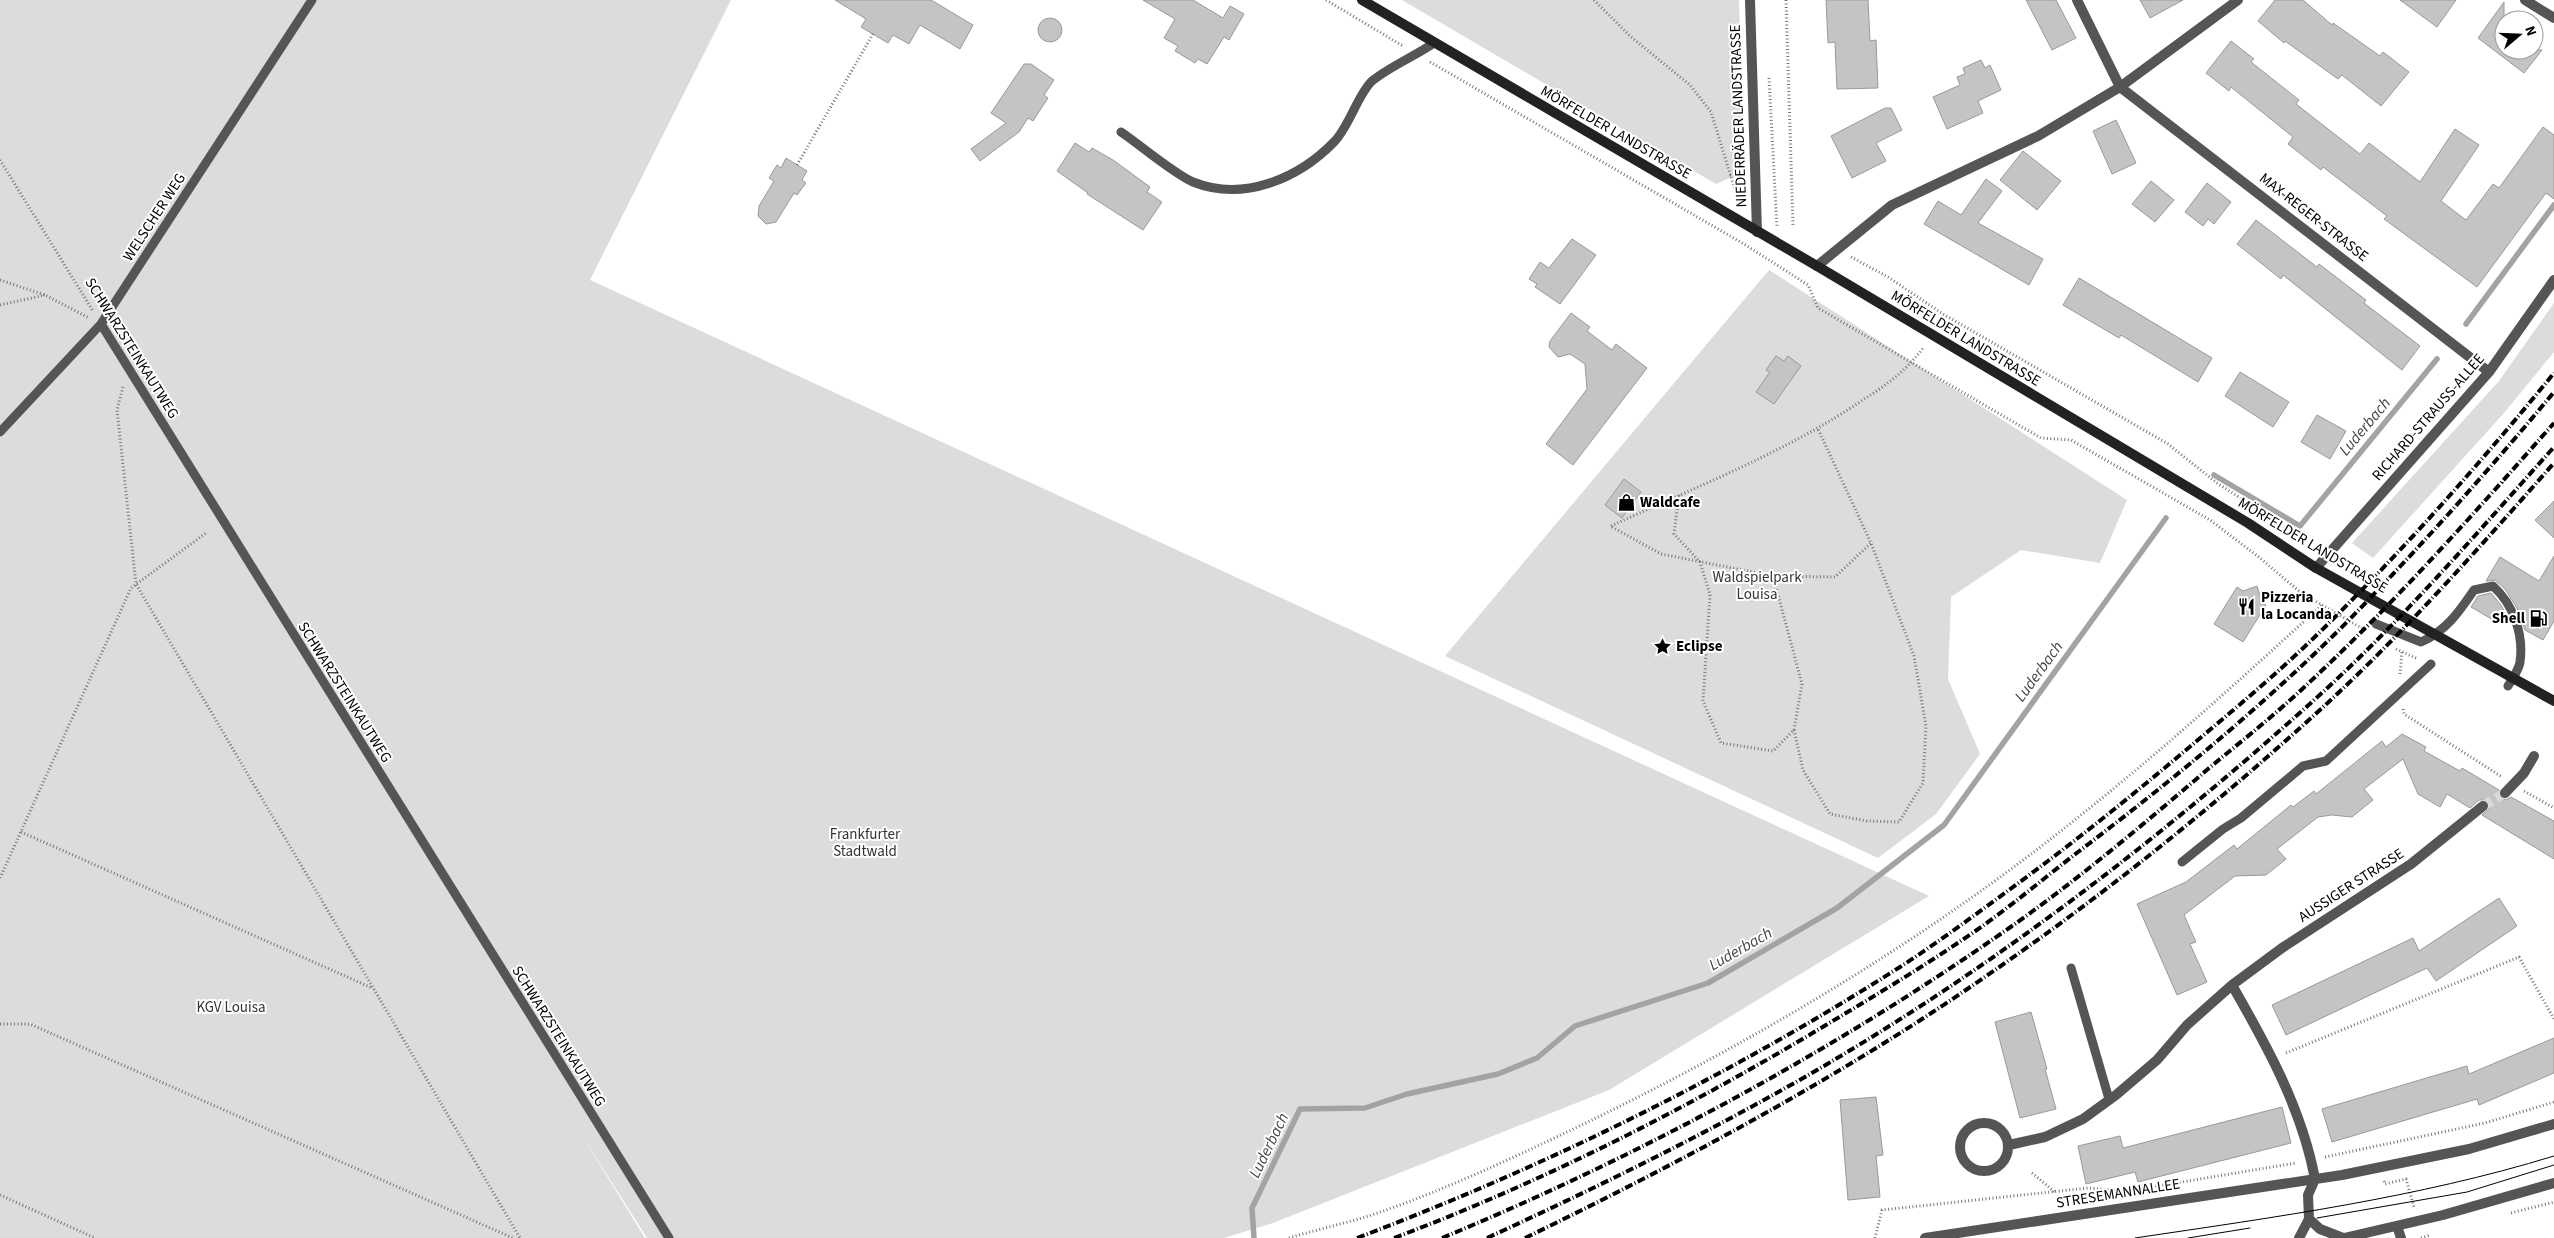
<svg xmlns="http://www.w3.org/2000/svg" width="2554" height="1238" viewBox="0 0 2554 1238" font-family="'Source Sans 3',sans-serif">
<style>
.green{fill:#dcdcdc}
.lines{fill:none;stroke-linecap:round;stroke-linejoin:round}
.stream{stroke:#a3a3a3;stroke-width:5.5}
.building{fill:#c4c4c4;stroke:#999}
.minor-tunnel{stroke:#d9d9d9;stroke-width:10;stroke-dasharray:10 5;stroke-linecap:butt}
.path{stroke:#777;stroke-width:3;stroke-dasharray:1 2.5;stroke-linecap:butt}
.service{stroke:#555;stroke-width:9}
.minor{stroke:#555;stroke-width:10}
.tertiary{stroke:#555;stroke-width:10}
.secondary{stroke:#222;stroke-width:10}
.tram{stroke:#000;stroke-width:1}
.rail{stroke:#000;stroke-width:4;stroke-dasharray:8 2.5 1 2.5;stroke-linecap:butt}
.labels{text-anchor:middle;stroke-width:4;stroke-linejoin:round;paint-order:stroke}
.street-label{font-size:15px;fill:#000;stroke:#fff}
.poi-label{font-size:15px;font-weight:bold;fill:#000;stroke:#fff;text-anchor:start}
.park-label{font-size:15px;fill:#333;stroke:#fff}
.water-label{font-size:16px;font-style:italic;fill:#444;stroke:#fff}
</style>
<rect width="100%" height="100%" fill="#fff"/>
<path class="green" d="M0 0H731L590 280 1929 896 1609 1090 1273 1223 1224 1238H647L578 1129 645 1238H0Z
M1402 0H1739L1744 172 1716 184Z
M1769 270 2127 500 2100 563 2021 550 1951 597 1948 679 1980 754 1936 814 1878 858 1445 656Z
M2554 303V352L2504 413 2373 558 2352 543 2499 381Z"/>
<g class="lines">
<path class="stream" d="M2466 324 2554 205
M2214 475 2300 526 2437 359
M1254 1238 1252 1208 1300 1109 1365 1108 1407 1094 1498 1074 1537 1058 1575 1026 1708 983 1837 908 1944 825 2166 518"/>
</g>
<path class="building" d="M835 0H931L973 25 960 49 920 25 909 44 893 35 888 43 861 27 866 19Z
M1143 0H1193L1223 18 1230 6 1244 14 1229 40 1224 37 1207 64 1198 59 1195 63 1175 51 1178 46 1164 38 1175 19Z
M1826 0H1868L1870 41 1876 40 1878 88 1837 89 1835 42 1828 43Z
M2026 0H2056L2076 38 2052 50Z
M2140 0H2183L2150 18Z
M2275 0H2303L2332 25 2333 23 2380 56 2383 52 2409 72 2381 106 2342 75 2338 79 2285 41 2284 43 2258 21Z
M2400 0H2456L2437 27Z
M2504 2V50H2542L2524 73 2478 38Z
M1038 30a12 12 0 1 1 24 0a12 12 0 1 1-24 0Z
M2231 41 2254 59 2251 62 2299 100 2296 104 2360 154 2369 143 2420 182 2455 129 2479 145 2441 201 2466 220 2493 184 2499 188 2543 127 2554 135V199L2546 193 2477 287 2384 219 2387 216 2323 167 2321 170 2288 144 2293 137 2231 87 2229 91 2206 73Z
M1981 60 1985 68 1990 65 2001 90 1978 101 1983 113 1947 129 1933 97 1960 85 1957 77 1965 74 1963 68Z
M1024 64H1031L1054 80 1044 95 1048 98 1033 121 1028 118 1019 132 980 161 971 149 1006 123 991 113Z
M1885 108H1891L1902 130 1876 143 1886 161 1852 178 1831 136Z
M2116 120 2136 163 2112 174 2093 131Z
M1075 143 1089 152 1092 148 1113 160 1150 187 1147 192 1162 202 1143 230 1087 194 1088 193 1057 171Z
M2023 151 2061 181 2037 210 2000 180Z
M786 158 807 171 802 180 806 183 797 195 794 193 776 222 766 224 758 216 759 206 774 181 769 178 777 165 781 168Z
M1986 179 2002 191 1978 223 2043 259 2029 285 1924 224 1938 201 1961 215Z
M2151 181 2174 200 2155 222 2132 204Z
M2207 183 2231 202 2214 224 2208 219 2203 226 2185 212Z
M2256 220 2317 267 2319 264 2366 300 2364 303 2420 346 2402 370 2283 275 2281 279 2237 244Z
M1572 239 1596 255 1560 304 1535 287 1537 284 1529 279 1540 262 1549 268Z
M2079 278 2212 358 2198 382 2121 335 2119 338 2063 305Z
M1571 313 1590 327 1587 331 1612 350 1616 344 1647 368 1573 465 1546 444 1587 389 1585 364 1570 354 1558 357 1549 347 1550 341Z
M1776 356 1784 361 1788 356 1801 366 1774 404 1756 392 1770 372 1766 370Z
M2240 372 2289 402 2273 427 2225 396Z
M2317 415 2346 431 2330 459 2301 442Z
M1624 479 1641 492 1622 518 1605 505Z
M2554 501V538L2535 520Z
M2554 556V621L2543 640 2525 630 2517 608 2505 589 2495 580 2486 581 2500 557 2539 581Z
M2257 586 2262 602 2266 605 2243 642 2214 624 2237 587 2243 591Z
M2491 593 2501 605 2509 620 2498 614 2495 621 2471 607 2478 596Z
M2402 734 2426 747 2424 751 2460 771 2462 768 2499 790 2501 798 2506 800 2511 797 2554 821V859L2482 815 2490 808 2486 800H2479L2470 808 2447 794 2440 807 2418 794 2403 759 2364 789 2373 800 2352 817 2332 815 2318 817 2277 849 2286 859 2266 875 2235 876 2184 915 2196 942 2190 944 2207 982 2177 995 2137 904 2186 882 2234 845 2237 849 2291 805 2293 807 2314 791 2316 794 2382 741 2386 747Z
M2499 898 2517 926 2436 981 2427 968 2286 1035 2272 1005 2413 938 2419 951Z
M2031 1012 2047 1069H2045L2056 1109 2020 1118 1995 1022Z
M2554 1038V1073L2479 1105 2477 1099 2332 1142 2322 1109 2467 1066 2469 1074Z
M1876 1097 1883 1155 1876 1156 1880 1197 1848 1200 1840 1100Z
M2282 1107 2291 1143 2138 1182 2135 1172 2086 1184 2078 1146 2120 1136 2123 1148Z"/>
<g class="lines">
<path class="minor-tunnel" d="M2483 806 2505 793"/>
<path class="path" d="M1326 0 1403 46
M1594 0 1630 36 1690 85 1711 112 1737 196
M1786 0 1793 226
M1430 62 1744 244 1808 285 1818 308 2041 438 2071 440 2210 520 2260 558 2300 592 2363 629
M1769 78 1777 227
M0 160 93 311
M797 165 873 34
M1730 175 1734 176 1738 185 1736 191
M1851 257 1888 277 1943 314 2168 444 2217 483 2296 534 2299 539
M0 280 45 295 89 318
M0 305 45 295
M123 387 117 410 136 584 520 1238
M1679 495 1674 534 1700 562 1710 595 1703 701 1721 743 1773 751 1794 730 1802 684 1773 576
M1611 526C1691 489 1774 457 1849 409 1881 388 1900 378 1924 347
M1612 527 1661 554 1773 576 1835 577 1871 543
M2396 649 2418 659
M2400 674 2402 652
M2403 709 2404 714 2502 777
M1794 730 1803 770 1830 814 1867 821 1899 822 1923 783 1926 726 1914 656 1871 543 1818 429
M2524 791 2554 808
M21 832 372 988
M0 878 131 588 206 533
M0 1024H30L513 1238
M2286 1053 2519 957 2554 1019
M2325 1157 2485 1123 2554 1102
M2032 1173 2055 1192
M2384 1181 2385 1184 2406 1179 2414 1207
M2152 1187 2296 1163
M0 1195 95 1238
M2511 1213 2554 1202
M1289 1238C1322 1228 1357 1221 1389 1209 1459 1184 1525 1152 1592 1120 1764 1036 1931 936 2081 815 2164 749 2243 677 2322 605
M1875 1238 1882 1210 2088 1188 2124 1191
M2421 1238 2430 1235"/>
<path class="service" d="M1121 132C1139 144 1174 174 1193 182 1243 202 1298 179 1334 142 1349 127 1358 94 1372 81 1389 67 1415 56 1434 43
M101 324 669 1238
M0 432 101 324 312 0
M2376 624 2421 642C2446 631 2459 612 2474 590L2493 586C2513 604 2524 634 2520 662 2519 670 2512 679 2508 686
M2182 862 2223 829 2241 818 2303 766 2326 761 2431 664
M2071 968 2109 1099"/>
<path class="minor" d="M2077 0 2120 87 2489 372
M2525 0 2554 18
M1817 266 1892 205 2038 136 2120 87 2238 0
M2316 568 2489 372 2554 280
M2505 793 2524 773 2534 756
M2232 985C2267 1046 2302 1109 2315 1179
M1960 1147a24 24 0 1 1 48 0a24 24 0 1 1-48 0Z
M2009 1145 2045 1137 2083 1119 2116 1095 2157 1060 2187 1025 2232 985 2282 948 2411 864 2483 806
M2309 1219 2320 1229 2343 1238
M2397 1226 2401 1238
M1925 1238 2342 1175 2469 1149 2554 1124
M2299 1238 2309 1219 2308 1195 2315 1179
M2344 1238 2443 1215 2554 1183"/>
<path class="tertiary" d="M1750 0 1757 232"/>
<path class="secondary" d="M1362 0 1817 266 2248 523 2316 568 2554 701"/>
<path class="tram" d="M2317 1218 2467 1192 2554 1165
M2135 1238C2276 1217 2417 1198 2554 1156
M2188 1238 2250 1228"/>
<path class="rail" d="M1357 1238C1547 1166 1729 1076 1900 967 1940 941 1979 912 2017 884 2080 838 2140 789 2199 739 2243 702 2287 665 2328 624 2408 545 2483 460 2554 373
M1394 1238C1545 1181 1688 1108 1826 1025 1876 995 1926 965 1974 932 2010 907 2043 879 2078 852 2169 783 2258 710 2339 630 2414 554 2486 474 2554 392
M1442 1238C1642 1155 1834 1051 2012 926 2080 878 2145 823 2208 769 2239 743 2270 719 2299 692 2389 609 2473 515 2554 423
M1487 1238C1600 1186 1710 1132 1817 1070 1995 966 2160 839 2313 701 2400 623 2476 534 2554 447
M1525 1238C1659 1173 1793 1102 1919 1021 2061 929 2195 824 2321 709 2404 633 2479 548 2554 463"/>
</g>
<defs>
<symbol id="shop-bare" viewBox="-9 -9 18 18"><path d="M-5-2.5h2.3a2.7 3.5 0 0 1 5.4 0H5L5.5 6h-11ZM-1.5-2.5h3a1.5 2.3 0 0 0-3 0Z" fill="#000" stroke="#fff" stroke-width="2.5" paint-order="stroke"/></symbol>
<symbol id="restaurant-bare" viewBox="-9 -9 18 18"><path d="M-5-6h1v4h1v-4h1v4h1v-4h1v5L-1.5 .5V6h-2V.5L-5-1ZM5-6V6H3V1.5H1.5Q1.5-4 5-6Z" fill="#000" stroke="#fff" stroke-width="2.5" paint-order="stroke"/></symbol>
<symbol id="fuel-bare" viewBox="-9 -9 18 18"><path d="M-5.5-6h7V0h2V4h1.3V-2.5L3-4.5l.8-.8L6-3V5H2.5V1h-1V6h-7ZM-4.2-4.7v3.2H.2V-4.7Z" fill="#000" stroke="#fff" stroke-width="2.5" paint-order="stroke"/></symbol>
<symbol id="sight-bare" viewBox="-9 -9 18 18"><path d="M0-6L1.8-2.2L6-1.7L2.9 1.2L3.7 5.4L0 3.3L-3.7 5.4L-2.9 1.2L-6-1.7L-1.8-2.2Z" fill="#000" stroke="#fff" stroke-width="2.5" paint-order="stroke"/></symbol>
</defs>
<g fill-rule="evenodd">
<use href="#shop-bare" x="1614" y="490" width="25" height="25"/>
<use href="#restaurant-bare" x="2234" y="594" width="25" height="25"/>
<use href="#fuel-bare" x="2526" y="606" width="25" height="25"/>
<use href="#sight-bare" x="1650" y="634" width="25" height="25"/>
</g>
<g class="labels">
<g class="street-label">
<text transform="translate(1738 116) rotate(-92)" y="5">NIEDERRÄDER LANDSTRASSE</text>
<text transform="translate(1616 132) rotate(30)" y="5">MÖRFELDER LANDSTRASSE</text>
<text transform="translate(154 217) rotate(-57)" y="5">WELSCHER WEG</text>
<text transform="translate(2314 217) rotate(38)" y="5">MAX-REGER-STRASSE</text>
<text transform="translate(1966 338) rotate(31)" y="5">MÖRFELDER LANDSTRASSE</text>
<text transform="translate(132 348) rotate(58)" y="5">SCHWARZSTEINKAUTWEG</text>
<text transform="translate(2428 417) rotate(-49)" y="5">RICHARD-STRAUSS-ALLEE</text>
<text transform="translate(2313 545) rotate(31)" y="5">MÖRFELDER LANDSTRASSE</text>
<text transform="translate(345 692) rotate(58)" y="5">SCHWARZSTEINKAUTWEG</text>
<text transform="translate(2351 885) rotate(-33)" y="5">AUSSIGER STRASSE</text>
<text transform="translate(559 1036) rotate(58)" y="5">SCHWARZSTEINKAUTWEG</text>
<text transform="translate(2118 1193) rotate(-9)" y="5">STRESEMANNALLEE</text>
</g>
<g class="poi-label">
<text x="1640" y="507">Waldcafe</text>
<text x="2261" y="602">Pizzeria<tspan x="2261" dy="17">la Locanda</tspan></text>
<text x="2525" y="623" text-anchor="end">Shell</text>
<text x="1676" y="651">Eclipse</text>
</g>
<g class="park-label">
<text x="1757" y="582">Waldspielpark<tspan x="1757" dy="17">Louisa</tspan></text>
<text x="865" y="839">Frankfurter<tspan x="865" dy="17">Stadtwald</tspan></text>
<text x="231" y="1012">KGV Louisa</text>
</g>
<g class="water-label">
<text transform="translate(2364 426) rotate(-50)" y="6">Luderbach</text>
<text transform="translate(2038 671) rotate(-54)" y="6">Luderbach</text>
<text transform="translate(1740 948) rotate(-30)" y="6">Luderbach</text>
<text transform="translate(1268 1145) rotate(-64)" y="6">Luderbach</text>
</g>
</g>
<g transform="translate(2519 35) rotate(71)"><circle r="24" fill="#ffffff" stroke="#999999"/>
<path d="M0-4L9 19L0 12L-9 19Z" fill="#000000"/>
<text y="-8" font-size="14" font-weight="bold" text-anchor="middle" fill="#000000">N</text>
</g>
</svg>
